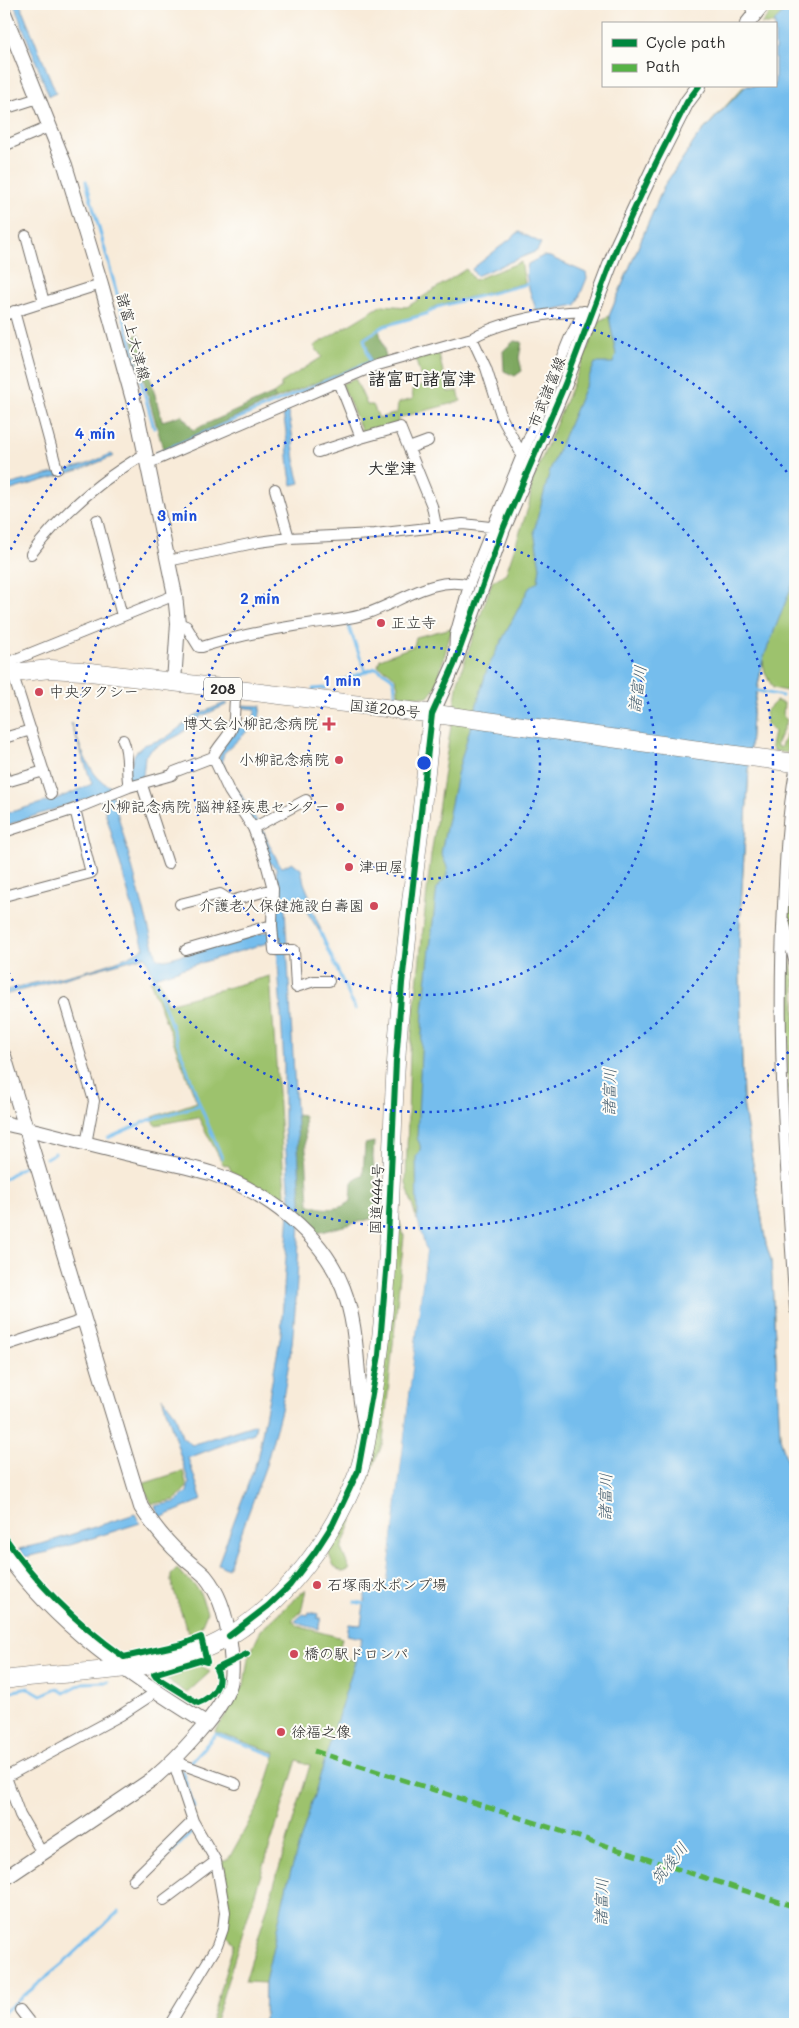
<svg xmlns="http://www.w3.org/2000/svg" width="799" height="2028" viewBox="0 0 799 2028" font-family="Mali,'Klee One',sans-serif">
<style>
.green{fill:#9dc26d;stroke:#64764c}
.forest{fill:#7ea860;stroke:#546a46}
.water{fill:#75bded;stroke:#50748c}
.pier{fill:#f8ebd9}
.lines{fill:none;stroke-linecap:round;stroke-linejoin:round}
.stream{stroke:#75bded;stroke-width:3}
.street-casing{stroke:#736e68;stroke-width:12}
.secondary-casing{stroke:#736e68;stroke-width:16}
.highway-casing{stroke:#736e68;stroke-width:19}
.street{stroke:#fff;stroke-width:10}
.secondary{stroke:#fff;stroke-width:14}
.highway{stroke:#fff;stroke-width:18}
.quiet{stroke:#56b246;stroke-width:5;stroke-dasharray:10 5;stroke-linecap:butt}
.cycleway-casing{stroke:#fdfcf7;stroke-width:9}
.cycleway{stroke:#00873e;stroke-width:6}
.ring{fill:none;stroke:#1d4ed8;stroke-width:2.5;stroke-dasharray:2.5 5}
.poi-dot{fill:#d1495b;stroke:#fdfcf7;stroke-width:2}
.labels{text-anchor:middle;stroke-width:4;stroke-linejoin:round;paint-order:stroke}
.shield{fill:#fdfcf7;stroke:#6a6a68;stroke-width:1}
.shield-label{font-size:14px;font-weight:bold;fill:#2b2b2b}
.street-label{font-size:15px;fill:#2b2b2b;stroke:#fdfcf7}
.poi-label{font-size:15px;fill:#2b2b2b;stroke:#fdfcf7;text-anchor:start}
.neighbourhood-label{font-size:16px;font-weight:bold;fill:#2b2b2b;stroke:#fdfcf7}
.water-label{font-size:16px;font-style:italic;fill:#455e6f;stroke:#fdfcf7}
.quarter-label{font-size:18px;font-weight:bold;fill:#2b2b2b;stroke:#fdfcf7}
.centre{fill:#1d4ed8;stroke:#fdfcf7;stroke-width:2.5}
.ring-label{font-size:15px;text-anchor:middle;font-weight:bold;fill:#1d4ed8;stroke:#fdfcf7;stroke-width:4;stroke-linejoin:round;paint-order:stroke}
</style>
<rect width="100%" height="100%" fill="#fdfcf7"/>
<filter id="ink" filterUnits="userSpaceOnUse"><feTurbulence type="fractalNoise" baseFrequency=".02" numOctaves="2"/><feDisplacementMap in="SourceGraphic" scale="10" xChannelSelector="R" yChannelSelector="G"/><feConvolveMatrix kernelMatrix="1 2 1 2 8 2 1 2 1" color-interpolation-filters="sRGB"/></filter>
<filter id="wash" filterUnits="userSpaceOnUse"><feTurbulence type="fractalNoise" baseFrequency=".0096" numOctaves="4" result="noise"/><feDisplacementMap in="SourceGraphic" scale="20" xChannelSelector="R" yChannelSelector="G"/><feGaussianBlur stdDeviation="1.12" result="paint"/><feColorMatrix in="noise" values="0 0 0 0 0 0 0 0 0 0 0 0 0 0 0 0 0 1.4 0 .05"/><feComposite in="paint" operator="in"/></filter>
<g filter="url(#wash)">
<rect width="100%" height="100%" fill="#f8ebd9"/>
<path class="green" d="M777 4H795L775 24H761Z
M744 86H755L621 361 546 589 461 869 426 1251 406 1183 410 1050 431 855 458 681 492 582 506 573 529 505 532 482 599 321 609 316 664 186 698 136Z
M521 262 525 283 436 306 425 314 384 325 363 338 369 361 276 399 273 394 281 388V383L322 357 314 346 382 305 407 307 466 269 474 280Z
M438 351 448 392 458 391 461 401 398 418V423L363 434 342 384 355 378 367 405H373L379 418 397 413 398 403 413 399 412 390 423 385 415 357Z
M795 536V684L788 682 786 691 773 688 765 673 763 661 752 716 739 940 743 1103 766 1244 771 1260 780 1437 795 1491 772 1439 737 1100 731 937 749 689Z
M452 628 436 687 428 697 398 696C399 679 394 673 378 666L380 659 414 646 416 637Z
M776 701 784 703 783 716 787 720 776 745 780 748 790 728 787 753 774 751 771 746 774 732 767 724 765 712Z
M795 806V946L788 913Z
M786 937 795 984V1231L788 1112Z
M270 976 285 1194 282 1201 231 1171 229 1166 223 1164 198 1117 155 1125 153 1117 197 1102 150 981 159 980 168 1004Z
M396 1210 404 1236 383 1442 341 1549 350 1570 343 1572 334 1567 328 1552 329 1537 355 1490Z
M183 1471 187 1487 175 1500 152 1504 142 1484Z
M177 1569 199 1590 207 1612 198 1634 192 1637 187 1630 171 1582V1575Z
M306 1589 301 1612 292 1620 297 1626 342 1638 338 1655 356 1661 304 1904 264 2024 265 1983 245 1982 310 1765 297 1760 214 2024H210L234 1943 226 1935 227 1897 219 1863 229 1858 261 1801 276 1753 215 1732 244 1685 248 1659 261 1630Z
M200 1664 210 1672 187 1693 160 1675Z"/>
<path class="forest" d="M379 330 387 360 372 364 365 339Z
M139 334 162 421 182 415 193 430 273 394 276 399 163 449 132 337Z
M514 341 522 342 519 358 522 371 515 376 504 371 503 351Z
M296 1115 304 1116 309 1204C322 1210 339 1211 351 1201L352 1182 363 1175 365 1144 374 1142 373 1157 378 1217 317 1233 299 1217 301 1203Z"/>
<path class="water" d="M14 4H20L56 93 49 96Z
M792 4H795V578L763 659 752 716 739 940 743 1103 766 1244 771 1260 780 1437 795 1491V2024H264L265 1982 287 1884 362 1638 347 1635 349 1624 361 1625 366 1590 387 1581 426 1251 417 1219 416 1157C422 1149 421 1146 417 1138L423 1011 437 887 446 877 448 869 441 853 457 774 487 669 529 588 538 581 540 567 534 531 550 470 595 363H613L616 355 609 316 664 186 698 136 746 86H775V24H772Z
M519 232 541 243 537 251 476 276 472 269Z
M543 256 550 257 586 273 587 278 576 305 540 312 536 310C532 295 523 279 528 264Z
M285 409 287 410C295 434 292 459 300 483L292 485C286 460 289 435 282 411Z
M111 454 114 456 82 469 4 492V486L85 465Z
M225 703 228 704 200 717 181 734 152 749 145 756 143 776 139 779 111 790 157 958 163 960 277 929 278 897 276 868 269 862 232 787 235 785 262 829 280 866 283 867 292 862 301 869 304 883 311 900 309 902 321 930 319 931 304 907 293 899 289 900 285 908 301 1203 296 1299 292 1344 281 1410 266 1465 228 1569 218 1564 257 1460 281 1334 290 1196 284 1128V1065L277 946 270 942 154 977 145 956 4 995V991C50 977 102 973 144 948L103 804 97 795 4 826V814L59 798 92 784 71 723C80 744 88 777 111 787L126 778 135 753 144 745 166 738 196 715Z
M239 705 261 706 259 720 224 753 222 760 226 772 224 775 218 758 230 735 234 736 241 723 254 717 256 709 238 707Z
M162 1397 175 1414 182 1437 192 1445 256 1424 254 1433 188 1458 202 1500 160 1518 155 1506 176 1502 187 1492 189 1483Z
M135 1514 140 1523 48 1552 25 1557 19 1549 45 1543Z
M309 1612 318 1614 317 1618H321L318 1629 300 1624 295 1621 303 1614 308 1615Z"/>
<path class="pier" d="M417 1219 426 1251 387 1581 366 1590 367 1587 384 1580 423 1251 415 1222Z"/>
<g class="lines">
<path class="stream" d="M86 181 154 428
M157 453 370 362 364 339 384 326 426 314 437 307 531 283
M348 625 365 670
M340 681 376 668C392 676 396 677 395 696
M313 689 326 688
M754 690 782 696
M320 931 355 1009
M200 1105 222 1158
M108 1138 149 1120 200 1105 154 977
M46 1158 55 1153
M4 1179 24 1166
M355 1602 366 1604
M4 1693 29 1688 41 1695 57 1688 64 1693 83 1683 108 1682
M191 1762 216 1734 274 1755
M182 1771 194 1807
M137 1886 193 1831
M4 2012 65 1962 119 1911"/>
</g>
</g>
<g filter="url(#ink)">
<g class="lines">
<defs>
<path id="street" d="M750 4 753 15
M4 109 38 98
M4 146 49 127
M26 236 44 302
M14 311 57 469
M4 315 101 284
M472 338 486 368 502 418 522 455
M339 382 361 438 400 427 432 506 436 526
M409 448 428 441
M318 452 361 438
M147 464 377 365 472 338C498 322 560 309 591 312
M275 489 289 538
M97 520 122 616
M31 554C63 512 100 480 145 454
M168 561 259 542 289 538 375 534 463 524 499 528
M178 623 186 626 199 647H202C234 637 267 630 300 625 323 621 346 621 368 613 400 602 435 575 469 585
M454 656 455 635 469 585 570 337 584 311
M4 664 175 595
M12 672 51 794
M4 738 31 730
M123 740C130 756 125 771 129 787
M795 771C787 815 785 860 783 906 776 1041 786 1175 795 1310
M4 775 6 782 44 771
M142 785 168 864
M253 828 306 800
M4 832 75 809 129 787 172 775 174 772 213 757
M4 896 91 873 75 809
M180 904 220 894 231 901 273 889
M784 921 795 964
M272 925 274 950H294L296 987 314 981H329
M186 950 272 925 273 889 265 859 253 828 229 791 213 757C217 747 226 740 231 730 237 718 232 704 237 691
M65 1003 94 1101 86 1144
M4 1346 83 1320
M173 1761 236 1784
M6 1777 20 1815 42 1853
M4 1778 121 1715 150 1696 156 1689
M133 1880 193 1821
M164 1900 216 1861
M20 2010 31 2024
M170 2024 217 1946 223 1929 225 1912 216 1861 193 1821 173 1761"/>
<path id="secondary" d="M4 13 65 165 101 284 137 414 175 595 178 623 174 682
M747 24 763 4
M432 714 454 665 503 529 565 384 618 244 656 163 687 102 699 86
M4 1056 141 1507C153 1525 166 1542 182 1556 189 1563 198 1569 205 1576 219 1593 224 1611 228 1631 231 1648 234 1668 230 1684 222 1712 176 1759 154 1778L4 1879
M4 1123C45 1133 87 1144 129 1154 156 1161 186 1165 213 1174 267 1192 322 1234 343 1288 361 1334 354 1383 366 1429
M4 1552C56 1626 130 1676 206 1723"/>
<path id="highway" d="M4 674 50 669 82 671 443 715 795 763
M4 1680C77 1669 162 1676 228 1637 287 1601 333 1537 358 1473 367 1449 369 1421 373 1396 392 1286 389 1174 396 1063 403 947 421 830 432 714"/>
</defs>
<use href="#street" class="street-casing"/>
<use href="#secondary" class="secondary-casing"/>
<use href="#highway" class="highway-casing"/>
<use href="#street" class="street"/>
<use href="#secondary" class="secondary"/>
<use href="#highway" class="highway"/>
<path class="quiet" d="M314 1751 795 1907"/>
<defs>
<path id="cycleway" d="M4 1536C37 1585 76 1623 124 1657L183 1644 201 1637 207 1662 200 1660 154 1674 156 1677 198 1703C212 1698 224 1683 216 1669L247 1654
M229 1636 268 1606 290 1585 315 1552 333 1524 358 1471 379 1355 387 1260 396 1061 402 983 432 714 454 665 503 529 565 384 618 244 656 163 687 102 699 86"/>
</defs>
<use href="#cycleway" class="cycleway-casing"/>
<use href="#cycleway" class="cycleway"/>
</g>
</g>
<g class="ring">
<circle cx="424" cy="763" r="116"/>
<circle cx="424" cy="763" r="232"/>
<circle cx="424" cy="763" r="349"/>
<path d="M793 1046A465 465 0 0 1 4 963M4 563A465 465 0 0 1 793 480"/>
</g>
<g class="poi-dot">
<circle cx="381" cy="623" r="5"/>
<circle cx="39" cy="692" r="5"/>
<path d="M326.5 716.5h5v5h5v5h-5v5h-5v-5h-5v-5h5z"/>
<circle cx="339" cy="760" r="5"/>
<circle cx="340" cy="807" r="5"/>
<circle cx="349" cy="867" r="5"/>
<circle cx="374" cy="906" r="5"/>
<circle cx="317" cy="1585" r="5"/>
<circle cx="294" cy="1654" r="5"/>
<circle cx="281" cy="1732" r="5"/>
</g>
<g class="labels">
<rect class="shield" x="204" y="677.5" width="38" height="23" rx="4"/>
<g class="shield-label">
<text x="223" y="694">208</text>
</g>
<g class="street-label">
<text transform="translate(133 337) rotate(75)" y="5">諸富上大津線</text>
<text transform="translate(547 392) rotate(-68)" y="5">市武諸富線</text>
<text transform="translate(385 709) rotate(6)" y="5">国道208号</text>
<text transform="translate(377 1199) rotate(-88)" y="5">国道444号</text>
</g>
<g class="poi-label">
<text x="391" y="628">正立寺</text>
<text x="49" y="697">中央タクシー</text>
<text x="318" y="729" text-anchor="end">博文会小柳記念病院</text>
<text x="329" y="765" text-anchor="end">小柳記念病院</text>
<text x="330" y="812" text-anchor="end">小柳記念病院 脳神経疾患センター</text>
<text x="359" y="872">津田屋</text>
<text x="364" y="911" text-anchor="end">介護老人保健施設白壽園</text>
<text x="327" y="1590">石塚雨水ポンプ場</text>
<text x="304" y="1659">橋の駅ドロンパ</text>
<text x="291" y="1737">徐福之像</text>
</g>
<g class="neighbourhood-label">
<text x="392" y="474">大堂津</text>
</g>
<g class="water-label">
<text transform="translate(637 689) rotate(-82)" y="6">諸富川</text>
<text transform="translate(609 1092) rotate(-89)" y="6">諸富川</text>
<text transform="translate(605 1497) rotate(-89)" y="6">諸富川</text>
<text transform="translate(669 1863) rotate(-51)" y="6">筑後川</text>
<text transform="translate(601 1902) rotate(-89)" y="6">諸富川</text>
</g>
<g class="quarter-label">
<text x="422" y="385">諸富町諸富津</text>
</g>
</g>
<circle cx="424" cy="763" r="8" class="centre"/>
<g class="ring-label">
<text x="95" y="439">4 min</text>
<text x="177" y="521">3 min</text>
<text x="260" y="604">2 min</text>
<text x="342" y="686">1 min</text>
</g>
<rect width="799" height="2028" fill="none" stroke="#fdfcf7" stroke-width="20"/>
<rect x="602" y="22" width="175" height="65" fill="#fdfcf7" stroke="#a9a8a5"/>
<rect x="612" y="39" width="25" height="8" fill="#00873e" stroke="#a9a8a5"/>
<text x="646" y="48" font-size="15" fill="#2b2b2b">Cycle path</text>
<rect x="612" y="64" width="25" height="8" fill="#56b246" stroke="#a9a8a5"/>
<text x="646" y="72" font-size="15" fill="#2b2b2b">Path</text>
</svg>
